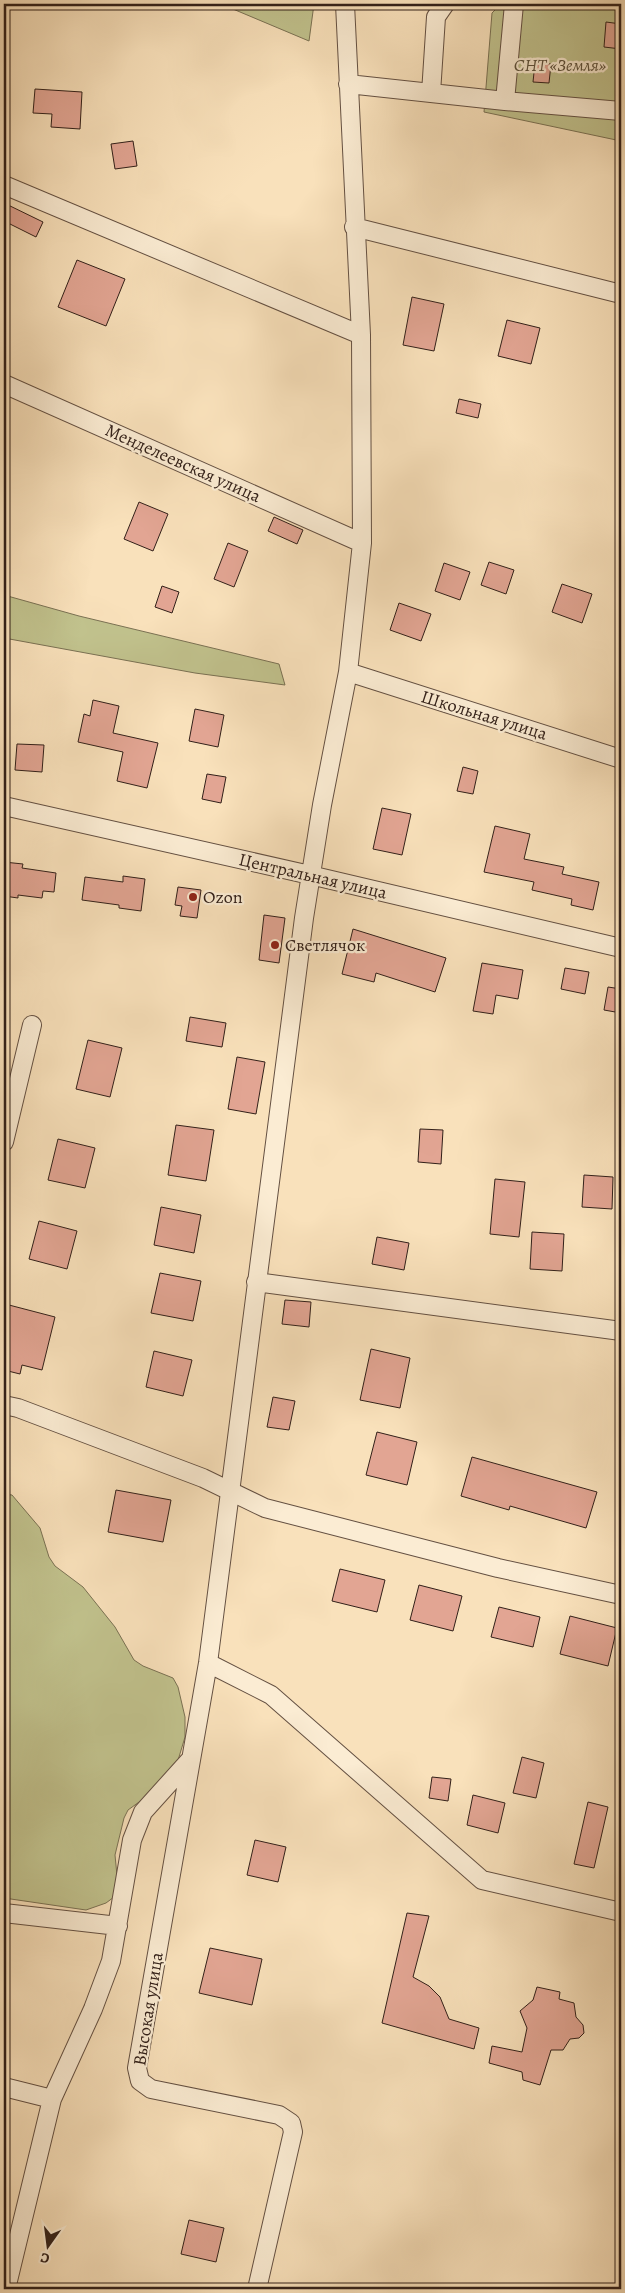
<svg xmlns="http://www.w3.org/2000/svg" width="625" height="2293" viewBox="0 0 625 2293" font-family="Alegreya,serif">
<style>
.green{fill:#c1c28d;stroke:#7a7153}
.building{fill:#e2a593;stroke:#322019}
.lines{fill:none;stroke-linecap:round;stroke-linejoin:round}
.minor-casing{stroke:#645042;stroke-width:20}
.minor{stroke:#fbecd3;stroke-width:18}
.poi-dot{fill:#8f2418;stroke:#fbecd3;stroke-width:2}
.labels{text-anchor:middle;stroke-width:4.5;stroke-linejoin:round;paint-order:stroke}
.park-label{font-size:18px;font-style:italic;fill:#5d513c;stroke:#fbecd3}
.street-label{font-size:18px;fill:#322019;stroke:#fbecd3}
.poi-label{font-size:18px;fill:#322019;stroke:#fbecd3;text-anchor:start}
</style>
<rect width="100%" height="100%" fill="#f9e1bb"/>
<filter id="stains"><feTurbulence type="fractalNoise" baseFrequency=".004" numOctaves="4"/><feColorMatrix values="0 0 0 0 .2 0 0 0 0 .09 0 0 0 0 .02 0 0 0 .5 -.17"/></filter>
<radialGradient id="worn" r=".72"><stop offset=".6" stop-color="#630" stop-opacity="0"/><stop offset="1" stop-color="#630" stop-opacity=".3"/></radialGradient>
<path class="green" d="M221 4H314L309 41Z
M501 4H621V141L484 112 492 13Z
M4 595 79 616 279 664 285 685 195 673 4 638Z
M4 1494 12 1495 40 1528 49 1557 55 1566 83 1587 115 1627 134 1660 143 1666 173 1678 178 1687 185 1717V1737L176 1767 164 1784 128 1810 124 1818 115 1855 118 1886 114 1897 106 1903 86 1910 4 1898Z"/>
<path class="building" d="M606 22 621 24V49L604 47Z
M535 63 551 64 549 83 533 82Z
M35 89 82 92 80 129 51 127 52 114 33 113Z
M133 141 137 166 115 169 111 144Z
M4 203 43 222 36 237 4 221Z
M77 260 125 279 106 326 58 307Z
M412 297 444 304 434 351 403 345Z
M507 320 540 328 531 364 498 356Z
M459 399 481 404 478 418 456 413Z
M139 502 168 514 153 551 124 539Z
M274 517 303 530 297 544 268 531Z
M228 543 248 551 234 587 214 579Z
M489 562 514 570 506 594 481 585Z
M444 563 470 572 460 600 435 591Z
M562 584 592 594 582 623 552 612Z
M162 586 179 592 172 613 155 607Z
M399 603 431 614 421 641 390 630Z
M93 700 119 706 113 733 158 743 147 788 117 781 123 752 78 742 84 714 90 716Z
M195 709 224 715 218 747 189 741Z
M17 744 44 745 42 772 15 770Z
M463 767 478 771 473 794 457 791Z
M207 774 226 777 221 803 202 799Z
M382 808 411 814 402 855 373 849Z
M495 826 530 834 524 859 564 867 562 874 599 882 593 910 571 905 572 899 532 890 534 882 484 872Z
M4 862 23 864 22 868 56 873 54 892 43 891 42 898 18 895V898L4 896Z
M123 876 145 879 141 911 119 908V905L82 900 85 877 123 882Z
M178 887 201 890 197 918 180 916 182 906 175 905Z
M264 915 285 918 279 963 259 960Z
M353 929 446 958 435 992 376 973 374 982 342 974Z
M482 963 523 970 518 999 496 995 493 1014 473 1011Z
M565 968 589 972 585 994 561 989Z
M608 987 621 989V1013L604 1010Z
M190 1017 226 1023 222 1047 186 1041Z
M88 1040 122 1048 110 1097 76 1089Z
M237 1057 265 1062 256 1114 228 1109Z
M176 1125 214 1130 206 1181 168 1175Z
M420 1129 443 1130 441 1164 418 1162Z
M58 1139 95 1148 85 1188 48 1180Z
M584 1175 613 1177 612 1209 582 1207Z
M495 1179 525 1182 519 1237 490 1234Z
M161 1207 201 1215 194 1253 154 1245Z
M39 1221 77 1231 67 1269 29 1259Z
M532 1232 564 1234 562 1271 530 1269Z
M377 1237 409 1243 404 1270 372 1264Z
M160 1273 201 1281 193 1321 151 1313Z
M285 1300 311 1302 309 1327 282 1324Z
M9 1305 55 1317 42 1370 22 1365 20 1374 4 1370V1325Z
M371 1349 410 1358 400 1408 360 1400Z
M154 1351 192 1360 183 1396 146 1387Z
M273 1397 295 1401 289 1430 267 1427Z
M377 1432 417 1442 407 1485 366 1475Z
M472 1457 597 1492 586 1528 510 1506 509 1510 461 1496Z
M116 1490 171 1500 163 1542 108 1532Z
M340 1569 385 1580 377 1612 332 1601Z
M419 1585 462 1596 453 1631 410 1620Z
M499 1607 540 1617 533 1647 491 1637Z
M570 1616 617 1628 608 1666 560 1654Z
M522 1757 544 1763 536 1798 513 1793Z
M432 1777 451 1779 448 1801 429 1798Z
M473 1795 505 1803 498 1833 467 1825Z
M588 1802 608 1807 594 1868 574 1864Z
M255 1840 286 1847 278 1882 247 1875Z
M407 1913 429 1916 413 1977 429 1986 440 1997 449 2019 479 2028 474 2049 382 2023Z
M210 1948 262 1959 252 2005 199 1993Z
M537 1987 560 1992 559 1999 574 2003 576 2017 583 2025 584 2033 579 2038 570 2039 563 2050H551L540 2085 523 2080 522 2072 489 2063 492 2046 522 2052 527 2028 520 2011 533 2000Z
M189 2220 224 2228 216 2262 181 2254Z"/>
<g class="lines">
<defs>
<path id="minor" d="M348 84 505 101 621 111
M431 93 436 17 445 4
M505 101 514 4
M4 185 361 335
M354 227 621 294
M4 384 362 543
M348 672 621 759
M4 806 310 875 621 948
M4 1142 32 1025
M256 1282 621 1331
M4 1405 18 1408 203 1478 265 1508 498 1568 621 1595
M208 1663 271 1695 482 1880 621 1912
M4 1913 118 1926
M4 2087 52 2099
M6 2289 52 2099 93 2009 111 1961 132 1840 143 1812 189 1761
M257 2289 293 2132 291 2123 279 2115 151 2089 140 2081 137 2068 208 1663 304 918 322 805 348 672 362 543 361 335 345 4"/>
</defs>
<use href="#minor" class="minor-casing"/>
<use href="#minor" class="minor"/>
</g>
<g class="poi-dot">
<circle cx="193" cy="897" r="5"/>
<circle cx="275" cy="945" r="5"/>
</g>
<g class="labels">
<g class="park-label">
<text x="560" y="71">СНТ «Земля»</text>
</g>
<g class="street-label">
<text transform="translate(183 463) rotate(24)" y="6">Менделеевская улица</text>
<text transform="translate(484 715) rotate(17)" y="6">Школьная улица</text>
<text transform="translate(313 876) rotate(13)" y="6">Центральная улица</text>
<text transform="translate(148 2009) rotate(-81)" y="6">Высокая улица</text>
</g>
<g class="poi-label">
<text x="203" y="903">Ozon</text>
<text x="285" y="951">Светлячок</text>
</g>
</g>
<rect width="625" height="2293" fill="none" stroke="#f9e1bb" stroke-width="20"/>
<rect x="5" y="5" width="615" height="2283" fill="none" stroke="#322019" stroke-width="2.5"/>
<rect x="10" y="10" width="605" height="2273" fill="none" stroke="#322019"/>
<g transform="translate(48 2246) rotate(194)" stroke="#fbecd3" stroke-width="4" paint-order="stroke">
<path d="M0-4L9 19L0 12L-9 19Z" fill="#322019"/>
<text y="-8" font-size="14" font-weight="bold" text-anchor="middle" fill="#322019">С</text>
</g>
<rect width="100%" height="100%" filter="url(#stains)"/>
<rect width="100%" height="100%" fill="url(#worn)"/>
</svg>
